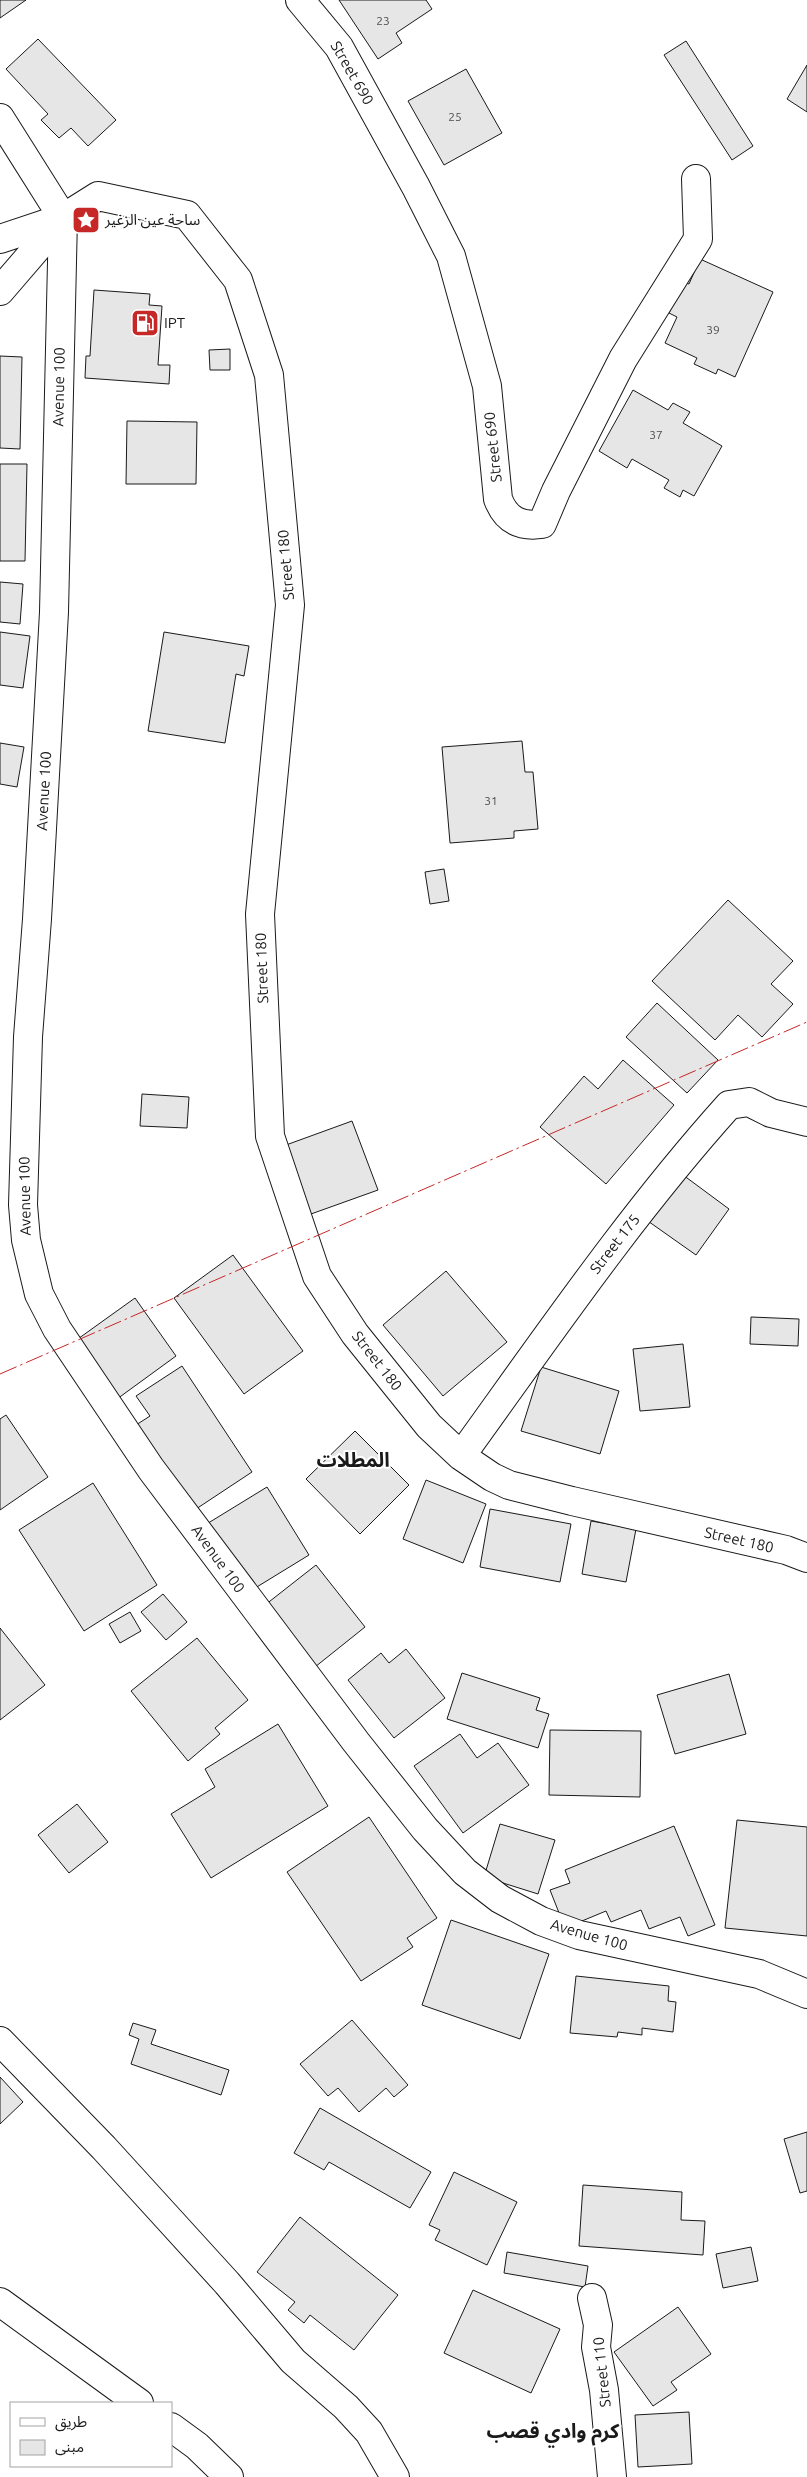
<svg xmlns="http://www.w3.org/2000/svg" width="807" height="2477" viewBox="0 0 807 2477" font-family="Ubuntu,'Noto Sans Arabic',sans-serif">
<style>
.building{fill:#e6e6e6;stroke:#1a1a1a}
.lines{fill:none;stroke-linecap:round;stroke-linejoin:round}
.minor-casing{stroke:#1a1a1a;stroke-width:30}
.major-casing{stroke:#1a1a1a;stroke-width:30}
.minor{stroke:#fff;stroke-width:28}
.major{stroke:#fff;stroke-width:28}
.power{stroke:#c62828;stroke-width:1;stroke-dasharray:18 4 2.5 4;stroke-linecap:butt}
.labels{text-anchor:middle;stroke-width:4;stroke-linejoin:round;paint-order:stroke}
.number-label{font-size:12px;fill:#4d4d4d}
.street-label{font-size:15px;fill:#1a1a1a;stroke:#fff}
.poi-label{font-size:15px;fill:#1a1a1a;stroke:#fff;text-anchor:start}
.district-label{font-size:20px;font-weight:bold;fill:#1a1a1a;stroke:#fff}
</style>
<rect width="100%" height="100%" fill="#fff"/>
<path class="building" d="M0 0H26L0 18Z
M339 0H426L432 9 396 33 402 43 378 59Z
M38 39 116 120 88 146 71 128 59 138 41 120 48 114 6 69Z
M686 41 753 146 732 160 664 55Z
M807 65V112L787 99Z
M466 69 502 133 444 165 408 101Z
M700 259 773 292 735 377 718 369 716 374 694 364 697 358 665 343 677 317 669 313 683 282 689 284Z
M94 290 150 294 149 305 162 306 158 365H170L169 384 85 378 86 356H90Z
M230 349V370H210L209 350Z
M0 356 22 357 20 449 0 448Z
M633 390 668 410 673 403 690 412 683 423 722 446 694 496 683 490 680 497 664 488 669 480 632 459 627 468 599 451Z
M127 421 197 422 196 484H126Z
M0 464H27L25 561H0Z
M0 582 23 584 20 624 0 622Z
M0 632 30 636 23 688 0 685Z
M164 632 249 646 244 676 236 674 225 743 148 731Z
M522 741 525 772H533L538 829 514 831V838L450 843 442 747Z
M0 743 24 747 17 787 0 784Z
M444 869 449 901 430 904 425 872Z
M728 900 793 961 771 984 793 1004 762 1037 738 1015 715 1040 652 981Z
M657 1003 718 1060 687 1093 626 1037Z
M623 1060 674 1105 606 1184 540 1127 584 1076 598 1089Z
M142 1094 189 1097 187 1128 140 1126Z
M352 1121 378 1190 311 1214 286 1145Z
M679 1172 729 1209 696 1255 645 1219Z
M233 1255 303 1351 244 1394 174 1298Z
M446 1271 507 1342 443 1396 383 1325Z
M135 1298 176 1356 117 1399 75 1341Z
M751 1317 799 1319 798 1346 750 1344Z
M683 1344 690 1407 640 1411 633 1349Z
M182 1366 252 1472 193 1511 136 1425 150 1416 136 1396Z
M541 1367 619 1391 600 1454 521 1431Z
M6 1415 48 1477 0 1510V1419Z
M355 1431 409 1485 360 1534 306 1479Z
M426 1480 486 1504 463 1563 403 1539Z
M93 1483 157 1585 84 1631 19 1530Z
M267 1487 309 1555 247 1593 205 1525Z
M490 1509 571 1524 560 1582 480 1567Z
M591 1521 636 1529 626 1582 582 1574Z
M316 1565 365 1627 315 1667 265 1605Z
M163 1594 187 1622 166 1640 141 1612Z
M130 1612 141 1631 120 1643 109 1624Z
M0 1628 45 1685 0 1720Z
M197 1638 248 1700 215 1728 220 1734 188 1761 131 1691Z
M406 1649 445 1698 394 1738 348 1680 381 1653 389 1663Z
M462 1673 540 1698 536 1710 549 1714 538 1748 447 1719Z
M729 1674 746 1734 675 1754 657 1695Z
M278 1724 328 1806 211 1878 171 1814 215 1787 205 1769Z
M550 1730 641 1731 640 1797 549 1795Z
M460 1734 477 1758 498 1743 529 1785 463 1833 414 1766Z
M77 1804 108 1842 69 1873 38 1835Z
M369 1817 437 1918 407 1938 413 1947 361 1981 287 1872Z
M737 1820 807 1827V1936L725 1928Z
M500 1824 555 1840 538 1894 484 1877Z
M674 1826 715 1925 688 1936 680 1917 649 1929 641 1910 611 1922 606 1911 565 1928 550 1890 570 1883 565 1870Z
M451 1920 549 1954 520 2039 422 2005Z
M576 1976 669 1986 668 2001 676 2002 673 2032 642 2028V2035L618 2032 617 2037 570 2033Z
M352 2020 408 2085 394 2097 386 2088 359 2112 338 2088 328 2096 300 2064Z
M133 2023 156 2030 151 2044 229 2070 221 2095 131 2064 139 2039 129 2035Z
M0 2077 23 2102 0 2124Z
M320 2108 431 2172 410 2208 329 2162 324 2170 294 2153Z
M807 2132V2191L800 2193 784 2139Z
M454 2172 517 2202 487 2265 435 2240 440 2230 429 2225Z
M583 2185 682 2192 681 2220 705 2221 703 2255 579 2246Z
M300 2217 398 2295 354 2350 310 2315 304 2323 288 2310 295 2302 257 2272Z
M751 2247 758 2281 723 2288 716 2254Z
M507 2252 588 2266 585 2287 504 2273Z
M473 2290 560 2329 531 2393 444 2353Z
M678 2307 711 2354 671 2382 677 2390 653 2406 614 2352Z
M689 2412 692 2464 638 2467 635 2415Z"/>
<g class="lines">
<defs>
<path id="minor" d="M300 0 339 47 416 187 451 256 487 386 498 499C506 520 520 527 542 524L556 491 623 359 698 239 696 179
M0 239 63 218 98 196 187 215 238 280 269 375 290 605 260 914 270 1136 317 1276 355 1334 429 1426 461 1456 492 1477 509 1485 572 1501 786 1550 807 1558
M0 291 62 219
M461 1456C547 1337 631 1214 729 1105L749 1102 771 1113 807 1122
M0 2041 104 2148 227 2283 293 2361 346 2407 369 2432 395 2477
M592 2298 598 2325 596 2347 604 2390 612 2477
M0 2302 139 2403
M171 2427 197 2446 229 2477"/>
<path id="major" d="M0 118 63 218 54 612 37 919 28 1037 23 1205 26 1240 39 1294 57 1329 151 1469 356 1742 425 1829 465 1872 500 1899 541 1921 579 1935 759 1974 807 1994"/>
</defs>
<use href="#minor" class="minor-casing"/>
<use href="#major" class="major-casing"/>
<use href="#minor" class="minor"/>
<use href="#major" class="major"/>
<path class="power" d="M0 1374 807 1022"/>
</g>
<defs>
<symbol id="sight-square" viewBox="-11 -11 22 22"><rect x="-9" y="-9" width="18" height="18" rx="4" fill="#c62828" stroke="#fff"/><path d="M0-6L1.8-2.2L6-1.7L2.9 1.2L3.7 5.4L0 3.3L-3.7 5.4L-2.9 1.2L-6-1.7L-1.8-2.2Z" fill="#fff"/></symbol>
<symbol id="fuel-square" viewBox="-11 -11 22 22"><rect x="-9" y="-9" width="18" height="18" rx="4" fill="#c62828" stroke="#fff"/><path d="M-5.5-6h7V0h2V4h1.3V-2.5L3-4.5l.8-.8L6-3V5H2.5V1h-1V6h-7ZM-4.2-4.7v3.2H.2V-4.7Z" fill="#fff"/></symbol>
</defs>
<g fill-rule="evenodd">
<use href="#sight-square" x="70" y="204" width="32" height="32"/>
<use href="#fuel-square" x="129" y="307" width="32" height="32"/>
</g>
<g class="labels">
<g class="number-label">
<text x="383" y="25">23</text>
<text x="455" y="121">25</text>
<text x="713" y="334">39</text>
<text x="656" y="439">37</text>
<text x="491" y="805">31</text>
</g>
<g class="street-label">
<text transform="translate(352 73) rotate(60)" y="5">Street 690</text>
<text transform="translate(59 387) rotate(-89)" y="5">Avenue 100</text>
<text transform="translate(493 447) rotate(-96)" y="5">Street 690</text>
<text transform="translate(286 565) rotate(-95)" y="5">Street 180</text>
<text transform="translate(44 791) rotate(-87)" y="5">Avenue 100</text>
<text transform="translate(262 968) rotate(-92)" y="5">Street 180</text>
<text transform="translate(25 1196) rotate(-91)" y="5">Avenue 100</text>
<text transform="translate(615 1244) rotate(-52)" y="5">Street 175</text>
<text transform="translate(377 1361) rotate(52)" y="5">Street 180</text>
<text transform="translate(739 1540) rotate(13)" y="5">Street 180</text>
<text transform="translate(218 1559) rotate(54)" y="5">Avenue 100</text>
<text transform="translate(589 1935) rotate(16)" y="5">Avenue 100</text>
<text transform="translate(602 2372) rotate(-96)" y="5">Street 110</text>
</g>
<g class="poi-label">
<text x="105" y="225">ساحة عين الزغير</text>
<text x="164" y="328">IPT</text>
</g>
<g class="district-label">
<text x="353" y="1467">المطلات</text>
<text x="553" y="2438">كرم وادي قصب</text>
</g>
</g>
<rect x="10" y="2402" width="162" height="65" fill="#ffffff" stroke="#a3a3a3"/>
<rect x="20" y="2418" width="25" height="8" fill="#ffffff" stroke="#a3a3a3"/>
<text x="55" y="2427" font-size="15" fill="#1a1a1a">طريق</text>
<rect x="20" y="2440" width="25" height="15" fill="#e6e6e6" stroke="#a3a3a3"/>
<text x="55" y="2452" font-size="15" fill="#1a1a1a">مبنى</text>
</svg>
